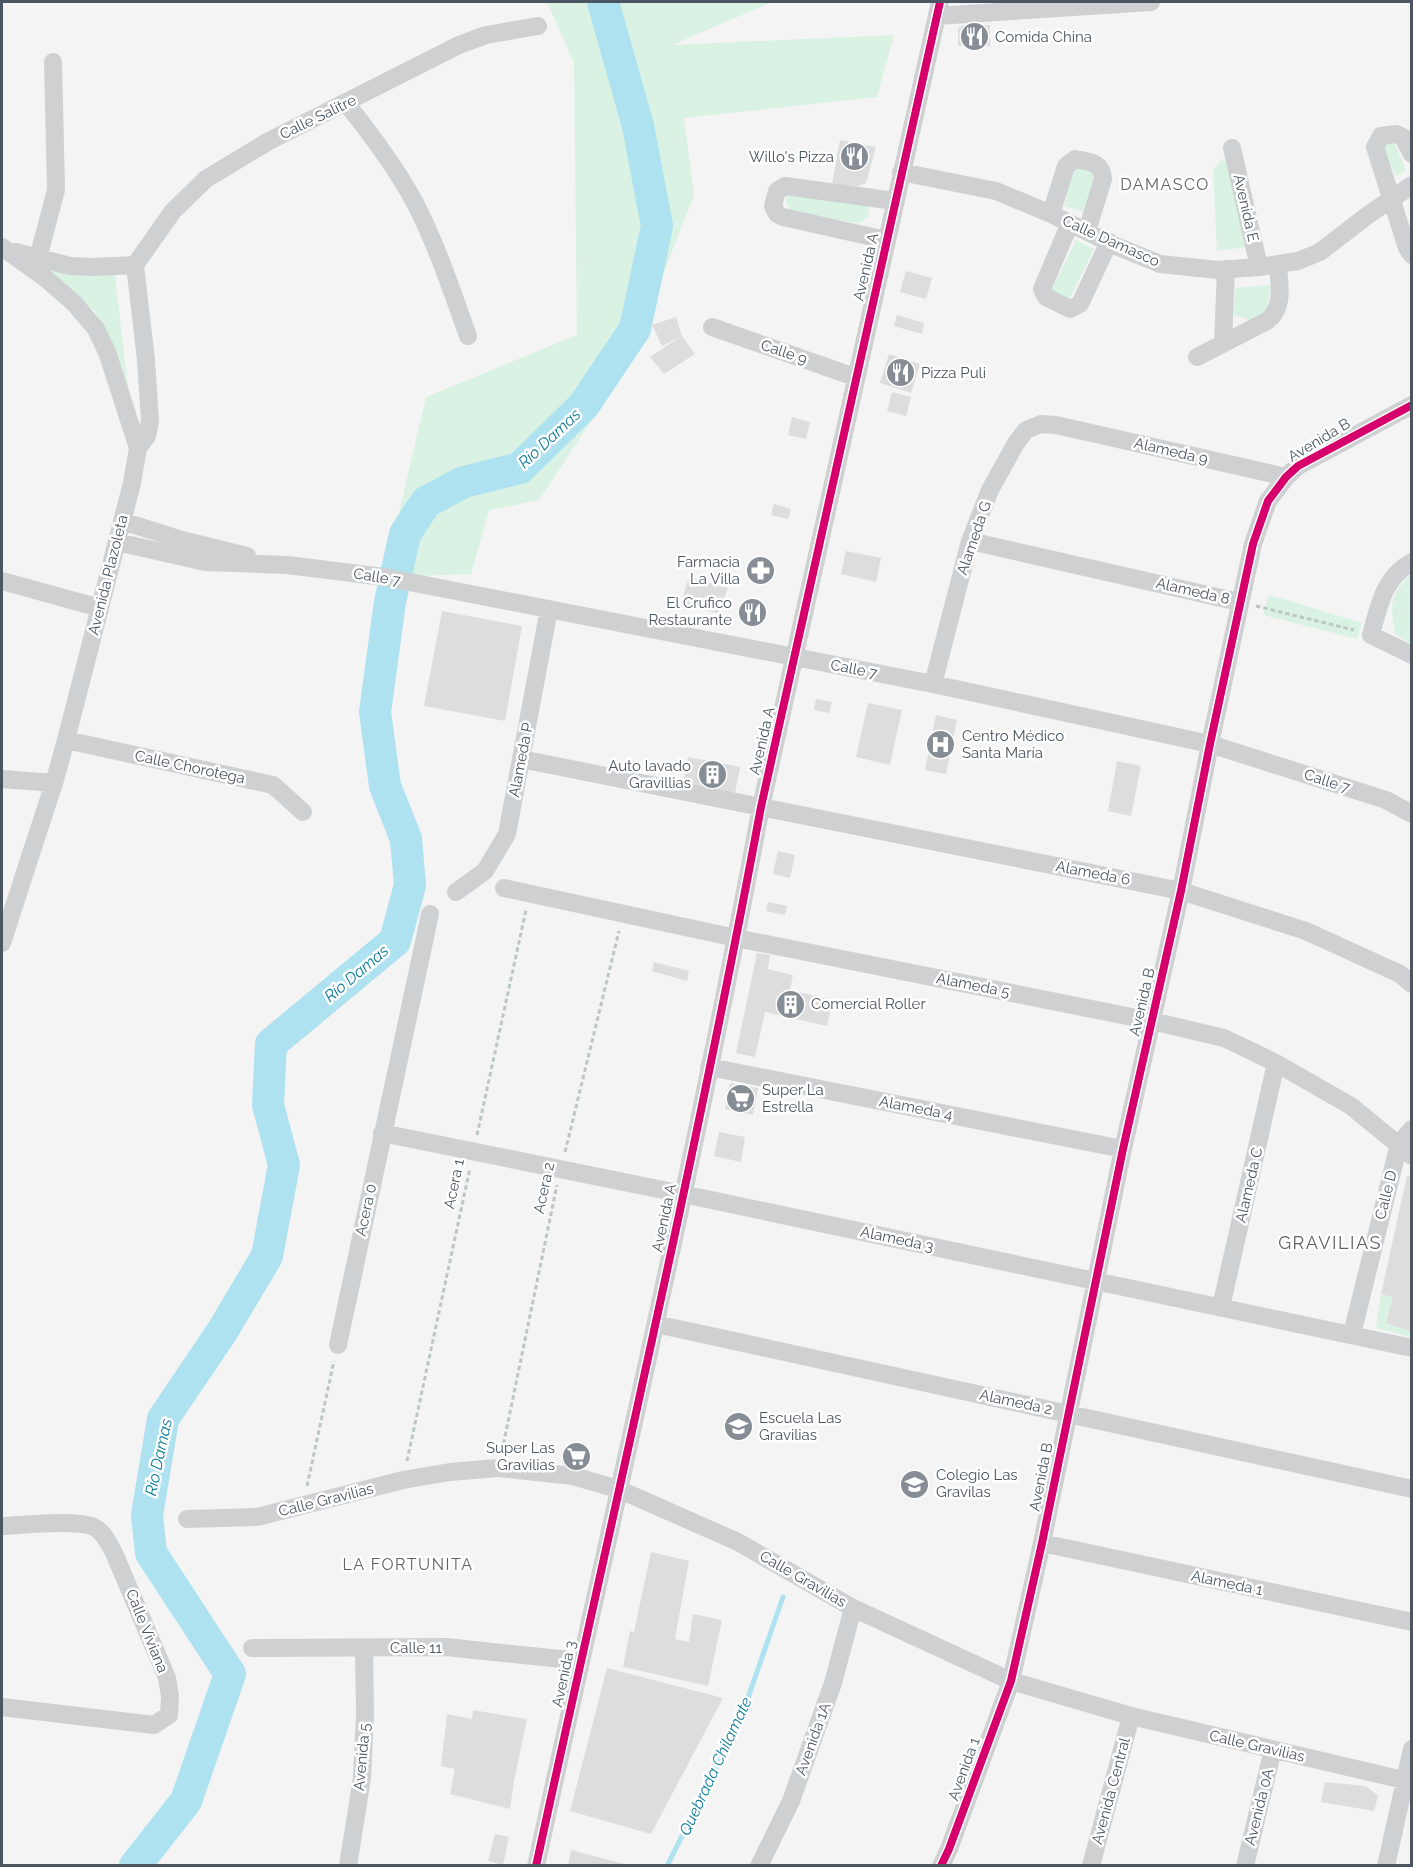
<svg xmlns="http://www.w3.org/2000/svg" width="1413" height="1867" viewBox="0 0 1413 1867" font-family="Raleway,sans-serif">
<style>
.green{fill:#d9f2e3}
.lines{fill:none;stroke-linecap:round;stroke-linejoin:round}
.stream{stroke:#aee2f0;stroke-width:5}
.river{stroke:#aee2f0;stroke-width:32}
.building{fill:#ddddde}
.path{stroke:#bcc7c4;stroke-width:3;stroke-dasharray:4.5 3;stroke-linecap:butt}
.minor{stroke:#ced0d2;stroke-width:18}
.cycleway-casing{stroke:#fff;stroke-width:11}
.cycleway{stroke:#d6006c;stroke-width:8}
.labels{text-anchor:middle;stroke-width:5;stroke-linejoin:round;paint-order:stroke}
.poi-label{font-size:15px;fill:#4a5661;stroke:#fff;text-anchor:start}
.street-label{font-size:15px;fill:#4a5661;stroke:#fff}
.neighbourhood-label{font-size:16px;letter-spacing:1.5px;fill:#5f6368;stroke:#fff}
.water-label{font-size:16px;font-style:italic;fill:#0c7c9b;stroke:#fff}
.quarter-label{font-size:18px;letter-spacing:1.5px;fill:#5f6368;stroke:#fff}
</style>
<rect width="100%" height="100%" fill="#f4f4f4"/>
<path class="green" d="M547 2H772L672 45 894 35 877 97 684 118 694 195 628 365 539 500 489 510 471 574 384 577 426 397 577 335 574 63Z
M1385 143 1395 144 1406 171 1395 176 1382 148Z
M1222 159 1232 167 1247 247 1217 251 1213 170Z
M1074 167 1095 173 1084 212 1064 206Z
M787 195 868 201 869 216 859 223 794 214C788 207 785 204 787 195Z
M1076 240 1094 249 1069 300 1051 291Z
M33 260 115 275 131 413 112 343 94 310Z
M1270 285 1268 309 1253 321 1234 315 1235 288Z
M1411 575V644L1395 634C1390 605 1389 595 1411 575Z
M1269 595 1362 623 1357 639 1263 615Z
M1381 1294 1393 1297 1386 1323 1411 1332V1337L1376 1328Z"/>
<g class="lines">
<path class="stream" d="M667 1866 741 1718 783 1597"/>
<path class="river" d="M135 1866 186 1801 230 1674 151 1553 147 1515 163 1419 223 1330 267 1256 284 1165 268 1105 271 1044 395 941 410 885 406 839 385 786 375 712 390 602 405 534 426 502 464 482 520 468 584 405 635 329 657 226 638 126 603 2"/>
</g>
<path class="building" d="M963 25H990V46H958V29Z
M840 140 876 147 866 183 859 186 832 185Z
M906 271 932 278 926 299 900 292Z
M897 315 924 323 922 334 894 326Z
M676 317 682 336 695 354 664 374 650 357 680 337 662 346 652 325Z
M889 354 920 364 911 393 880 383Z
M892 392 911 397 906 416 887 411Z
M792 417 810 422 806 439 788 435Z
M774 504 791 509 788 519 771 515Z
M846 551 881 558 876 582 841 574Z
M752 564 773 570 771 578 750 572Z
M689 577 728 588 718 613 680 606Z
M743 605 766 610 765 614 757 617 741 614Z
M442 611 522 626 505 721 424 706Z
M816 699 832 702 829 713 814 710Z
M868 703 902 710 890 765 856 757Z
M936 715 957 720 946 774 925 770Z
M688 757 740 767 735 793 683 783Z
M1117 761 1141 766 1131 816 1108 811Z
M778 851 795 855 790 878 773 874Z
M768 902 787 906 785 915 766 911Z
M757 953 770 955 768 969 793 975 790 990 833 1000 827 1026 765 1012 755 1057 736 1053Z
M654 962 689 971 687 981 652 971Z
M730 1083 758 1088 753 1115 725 1109Z
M719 1132 745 1137 741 1162 714 1156Z
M1407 1176 1412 1177V1332L1386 1323 1393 1297 1381 1294Z
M566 1450 587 1453 584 1467H563Z
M651 1552 689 1561 675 1639 689 1642 693 1614 722 1620 708 1686 623 1667 630 1631 634 1632Z
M607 1668 723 1698 651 1834 570 1811Z
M473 1710 527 1719 514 1781 510 1809 450 1794 455 1769 441 1766 447 1714 472 1719Z
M1325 1782 1366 1786 1378 1796 1374 1811 1321 1802Z
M495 1834 509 1837 503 1865 488 1861Z
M571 1850 628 1865 627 1866H568Z"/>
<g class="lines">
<path class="path" d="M1256 606 1354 630
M477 1135 526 910
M565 1152 619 931
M502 1451 557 1185
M407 1461 470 1168
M307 1486 334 1361"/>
<path class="minor" d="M937 16 1151 2
M346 103C370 133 395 166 414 201 436 243 452 291 468 336
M1232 148 1259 267
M1412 154 1403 137 1396 134 1381 136 1375 147 1407 248 1412 255
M901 172 996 191 1051 214 1116 246 1160 264 1218 270 1259 267 1298 261 1320 252 1368 215 1412 185
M1051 214 1066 166 1075 159C1090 162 1102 162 1103 179L1087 231
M1070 223 1042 289 1046 297 1070 309 1080 304 1109 242
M886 240 783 217 777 214 773 206 777 191 785 186 895 201
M2 247 45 278 74 303 96 329 107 352 138 448 132 483 66 740 54 783 2 943
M16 252 70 266 93 267 135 265 173 211 206 179 269 141 459 45 486 35 538 26
M38 258 56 190 53 62
M135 265 146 360 150 421 147 436 138 448
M712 327 855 377
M1223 344 1226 269
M1197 357 1267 321C1285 307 1279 285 1278 264
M122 521 182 540 247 556
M970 541 1239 602
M117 542 205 562 287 565 384 577 933 684 1210 744 1386 800 1412 814
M1412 562C1383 578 1379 606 1371 635L1412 655
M2 581 100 608
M933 684 970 541 990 490 1016 443 1026 430 1041 424 1056 425 1286 477
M66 740 273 785 303 812
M521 759 1181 891 1306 931 1400 974 1412 984
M2 779 54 783
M504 888 736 938 1152 1021 1224 1038 1276 1063 1351 1106 1412 1156
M456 892 485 871 507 834 549 609
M709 1067 1123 1149
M382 1133 683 1194 1412 1348
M1221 1307 1276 1063
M656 1324 1412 1489
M1352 1334 1399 1144 1412 1129
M338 1345 430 914
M187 1519 257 1517 403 1480 450 1472 498 1468 573 1476 618 1489 738 1542 853 1608 1011 1681 1131 1716 1412 1782
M2 1526C24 1525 76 1519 94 1527 104 1532 109 1544 114 1553L167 1678 170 1696 169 1715 154 1725 2 1707
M1042 1543 1412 1622
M252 1648 446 1647 580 1661
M348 1866 362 1778 365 1714 364 1648
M536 1866C613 1513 695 1162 761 807L940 2
M759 1866 791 1801 833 1683 853 1608
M941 1866 949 1849 1011 1681 1042 1543 1123 1149 1181 891 1210 744 1253 544 1268 501 1286 477 1298 466 1412 405
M1091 1866 1131 1716
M1245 1866 1273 1749
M1386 1866 1412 1749"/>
<defs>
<path id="cycleway" d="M536 1866C613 1513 695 1162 761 807L940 2
M941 1866 949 1849 1011 1681 1042 1543 1123 1149 1181 891 1210 744 1253 544 1268 501 1286 477 1298 466 1412 405"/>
</defs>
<use href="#cycleway" class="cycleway-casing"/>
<use href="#cycleway" class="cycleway"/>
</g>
<defs>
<symbol id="restaurant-disc" viewBox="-11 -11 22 22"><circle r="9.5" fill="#868d94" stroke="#fff"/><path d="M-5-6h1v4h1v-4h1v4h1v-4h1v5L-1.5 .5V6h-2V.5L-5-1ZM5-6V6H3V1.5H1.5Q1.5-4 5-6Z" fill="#fff"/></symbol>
<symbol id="pharmacy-disc" viewBox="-11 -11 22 22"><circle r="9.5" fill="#868d94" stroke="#fff"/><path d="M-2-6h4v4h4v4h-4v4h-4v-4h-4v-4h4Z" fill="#fff"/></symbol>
<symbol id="hospital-disc" viewBox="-11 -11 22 22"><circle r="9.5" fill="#868d94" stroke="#fff"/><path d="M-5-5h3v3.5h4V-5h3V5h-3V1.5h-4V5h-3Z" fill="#fff"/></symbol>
<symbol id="building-disc" viewBox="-11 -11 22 22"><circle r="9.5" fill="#868d94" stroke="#fff"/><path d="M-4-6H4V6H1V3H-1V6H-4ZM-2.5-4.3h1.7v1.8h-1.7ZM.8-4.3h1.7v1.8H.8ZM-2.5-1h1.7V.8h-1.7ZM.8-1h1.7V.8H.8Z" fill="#fff"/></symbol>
<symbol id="supermarket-disc" viewBox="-11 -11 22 22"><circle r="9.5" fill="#868d94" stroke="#fff"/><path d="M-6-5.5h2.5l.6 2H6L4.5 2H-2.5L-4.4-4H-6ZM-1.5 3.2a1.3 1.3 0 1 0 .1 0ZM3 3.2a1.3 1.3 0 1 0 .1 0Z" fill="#fff"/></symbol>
<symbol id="school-disc" viewBox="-11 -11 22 22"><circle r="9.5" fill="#868d94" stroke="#fff"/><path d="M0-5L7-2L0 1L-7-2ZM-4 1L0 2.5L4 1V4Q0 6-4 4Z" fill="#fff"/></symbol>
</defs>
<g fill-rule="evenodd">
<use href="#restaurant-disc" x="958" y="20" width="33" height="33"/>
<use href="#restaurant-disc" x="838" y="140" width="33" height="33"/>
<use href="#restaurant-disc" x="884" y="356" width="33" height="33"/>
<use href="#pharmacy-disc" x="744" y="554" width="33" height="33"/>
<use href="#restaurant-disc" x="736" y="596" width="33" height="33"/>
<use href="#hospital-disc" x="924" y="728" width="33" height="33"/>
<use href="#building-disc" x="696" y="758" width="33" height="33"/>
<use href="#building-disc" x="774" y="988" width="33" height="33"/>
<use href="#supermarket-disc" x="724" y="1082" width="33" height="33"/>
<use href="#school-disc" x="722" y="1410" width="33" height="33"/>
<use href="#supermarket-disc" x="560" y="1440" width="33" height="33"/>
<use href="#school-disc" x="898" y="1468" width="33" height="33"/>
</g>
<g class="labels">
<g class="poi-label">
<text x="995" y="42">Comida China</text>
<text x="834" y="162" text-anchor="end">Willo's Pizza</text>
<text x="921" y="378">Pizza Puli</text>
<text x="740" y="567" text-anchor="end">Farmacia<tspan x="740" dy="17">La Villa</tspan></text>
<text x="732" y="608" text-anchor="end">El Crufico<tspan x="732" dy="17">Restaurante</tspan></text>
<text x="962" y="741">Centro Médico<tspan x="962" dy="17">Santa María</tspan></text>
<text x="691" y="771" text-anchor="end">Auto lavado<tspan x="691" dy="17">Gravillias</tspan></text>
<text x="811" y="1009">Comercial Roller</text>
<text x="762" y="1095">Super La<tspan x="762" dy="17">Estrella</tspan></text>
<text x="759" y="1423">Escuela Las<tspan x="759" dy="17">Gravilias</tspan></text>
<text x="555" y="1453" text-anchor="end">Super Las<tspan x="555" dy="17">Gravilias</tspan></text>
<text x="936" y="1480">Colegio Las<tspan x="936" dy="17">Gravilas</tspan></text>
</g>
<g class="street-label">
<text transform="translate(318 117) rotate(-26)" y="5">Calle Salitre</text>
<text transform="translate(1246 208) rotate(77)" y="5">Avenida E</text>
<text transform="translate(1111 241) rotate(24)" y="5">Calle Damasco</text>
<text transform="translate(866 267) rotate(-77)" y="5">Avenida A</text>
<text transform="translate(784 352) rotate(19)" y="5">Calle 9</text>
<text transform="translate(1319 440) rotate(-31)" y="5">Avenida B</text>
<text transform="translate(1171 451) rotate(13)" y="5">Alameda 9</text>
<text transform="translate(974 538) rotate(-71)" y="5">Alameda G</text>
<text transform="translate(108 575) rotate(-76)" y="5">Avenida Plazoleta</text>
<text transform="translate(377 577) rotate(9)" y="5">Calle 7</text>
<text transform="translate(1193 591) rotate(13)" y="5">Alameda 8</text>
<text transform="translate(854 669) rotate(11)" y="5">Calle 7</text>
<text transform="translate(762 741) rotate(-77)" y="5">Avenida A</text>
<text transform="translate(521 760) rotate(-79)" y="5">Alameda P</text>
<text transform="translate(190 767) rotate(12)" y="5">Calle Chorotega</text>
<text transform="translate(1327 781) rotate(18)" y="5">Calle 7</text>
<text transform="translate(1093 873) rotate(11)" y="5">Alameda 6</text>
<text transform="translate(973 985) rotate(11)" y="5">Alameda 5</text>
<text transform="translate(1142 1002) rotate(-77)" y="5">Avenida B</text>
<text transform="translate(916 1108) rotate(11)" y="5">Alameda 4</text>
<text transform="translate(454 1184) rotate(-78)" y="5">Acera 1</text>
<text transform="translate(1249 1185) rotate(-77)" y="5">Alameda C</text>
<text transform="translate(544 1188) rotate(-78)" y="5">Acera 2</text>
<text transform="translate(1386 1195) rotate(-76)" y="5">Calle D</text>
<text transform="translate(366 1210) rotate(-78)" y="5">Acera 0</text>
<text transform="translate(664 1218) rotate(-78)" y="5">Avenida A</text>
<text transform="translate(897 1239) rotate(12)" y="5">Alameda 3</text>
<text transform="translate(1016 1402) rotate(12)" y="5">Alameda 2</text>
<text transform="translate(1041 1477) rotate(-79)" y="5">Avenida B</text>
<text transform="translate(326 1500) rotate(-14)" y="5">Calle Gravilias</text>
<text transform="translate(803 1579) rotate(30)" y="5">Calle Gravilias</text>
<text transform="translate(1227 1583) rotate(12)" y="5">Alameda 1</text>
<text transform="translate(147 1631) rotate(68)" y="5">Calle Viviana</text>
<text x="416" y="1653">Calle 11</text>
<text transform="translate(564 1674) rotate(-78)" y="5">Avenida 3</text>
<text transform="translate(813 1739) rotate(-70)" y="5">Avenida 1A</text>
<text transform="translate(1257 1746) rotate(13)" y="5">Calle Gravilias</text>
<text transform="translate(362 1757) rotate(-85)" y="5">Avenida 5</text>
<text transform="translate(964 1769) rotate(-70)" y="5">Avenida 1</text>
<text transform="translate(1111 1791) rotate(-75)" y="5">Avenida Central</text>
<text transform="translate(1259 1807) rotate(-76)" y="5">Avenida 0A</text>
</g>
<g class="neighbourhood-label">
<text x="1165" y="190">DAMASCO</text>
<text x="408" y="1570">LA FORTUNITA</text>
</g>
<g class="water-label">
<text transform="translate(549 438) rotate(-43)" y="6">Río Damas</text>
<text transform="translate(356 973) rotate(-40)" y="6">Río Damas</text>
<text transform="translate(158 1457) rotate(-78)" y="6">Río Damas</text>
<text transform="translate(715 1766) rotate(-65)" y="6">Quebrada Chilamate</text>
</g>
<g class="quarter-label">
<text x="1330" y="1249">GRAVILIAS</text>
</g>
</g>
<rect width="1413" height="1867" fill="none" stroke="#4a5661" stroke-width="6"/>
</svg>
